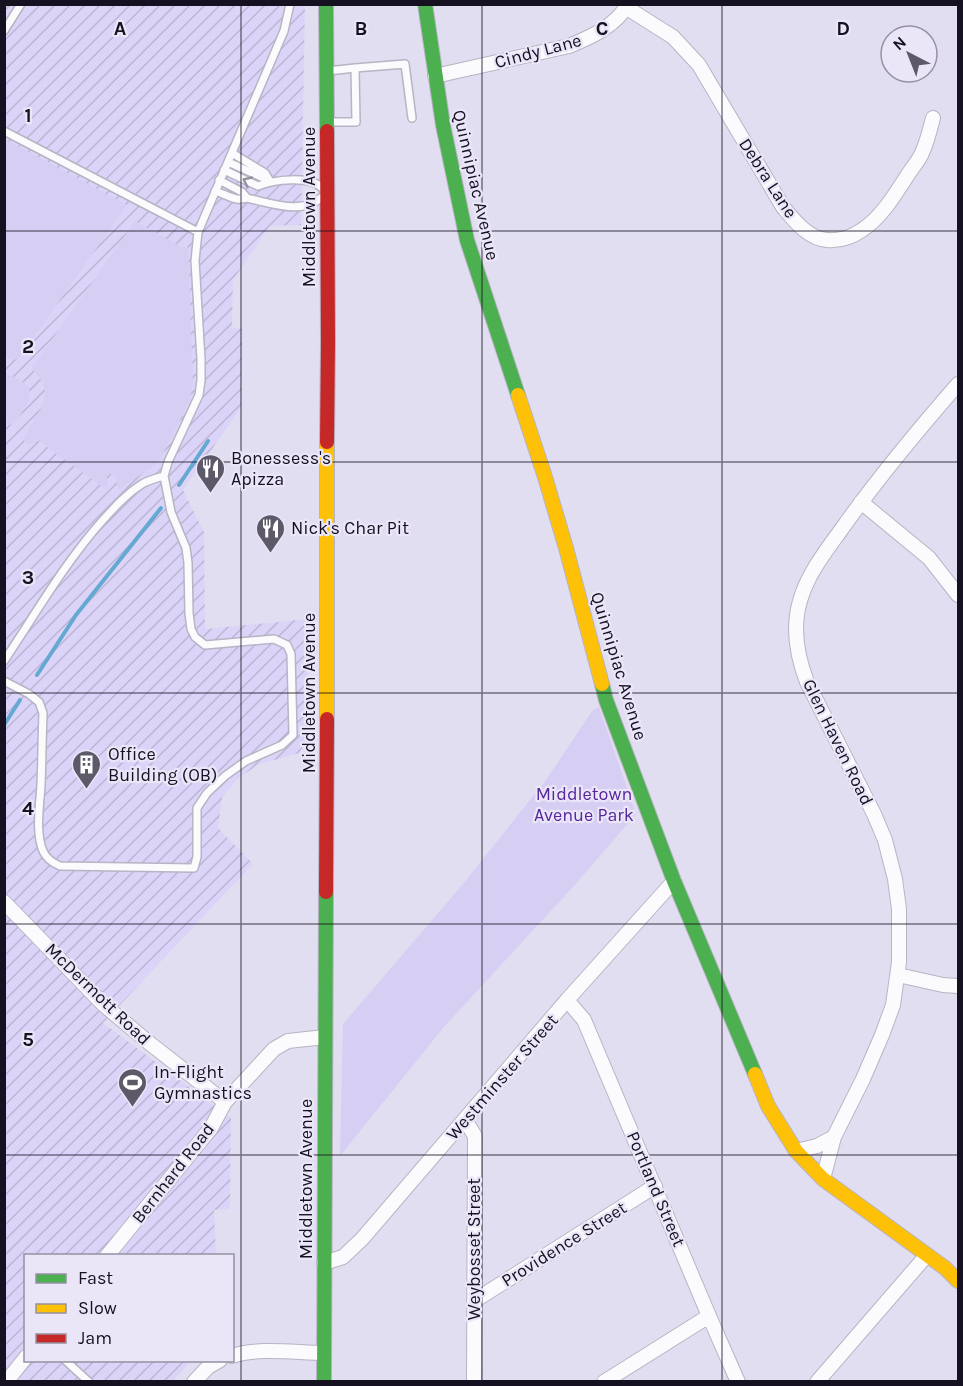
<svg xmlns="http://www.w3.org/2000/svg" width="963" height="1386" viewBox="0 0 963 1386" font-family="Karla,sans-serif">
<style>
.industrial{fill:url(#industrial-furrows)}
.green{fill:#d6cef3}
.lines{fill:none;stroke-linecap:round;stroke-linejoin:round}
.stream{stroke:#65a9d3;stroke-width:4}
.lane-casing{stroke:#b7b4c3;stroke-width:10}
.street-casing{stroke:#b7b4c3;stroke-width:16}
.fast-casing{stroke:#b7b4c3;stroke-width:16}
.slow-casing{stroke:#b7b4c3;stroke-width:16}
.jam-casing{stroke:#b7b4c3;stroke-width:16}
.lane{stroke:#fbfafd;stroke-width:7}
.street{stroke:#fbfafd;stroke-width:14}
.fast{stroke:#4caf50;stroke-width:14}
.slow{stroke:#ffc107;stroke-width:14}
.jam{stroke:#c62828;stroke-width:14}
.oneway{stroke:#94919a}
.grid{fill:none;stroke:#151120;stroke-width:1.5;stroke-opacity:0.55}
.labels{text-anchor:middle;stroke-width:4.5;stroke-linejoin:round;paint-order:stroke}
.street-label{font-size:18px;fill:#151120;stroke:#eae6f8}
.poi-label{font-size:18px;fill:#151120;stroke:#eae6f8;text-anchor:start}
.park-label{font-size:18px;fill:#56279c;stroke:#eae6f8}
.grid-label{font-size:20px;text-anchor:middle;font-weight:bold;fill:#151120;stroke:#eae6f8;stroke-width:4.5;stroke-linejoin:round;paint-order:stroke}
</style>
<defs>
<pattern id="industrial-furrows" width="10" height="10" patternUnits="userSpaceOnUse" patternTransform="scale(1.5)"><rect width="10" height="10" fill="#dcd4f8"/><path d="M-1 1l2-2M0 10L10 0M9 11l2-2" fill="none" stroke="#bcb5d4"/></pattern>
</defs>
<rect width="100%" height="100%" fill="#e2def1"/>
<path class="industrial" d="M5 5H305L301 225 270 226 233 280 232 327 242 329 241 408 183 490 204 532 205 629 309 619 306 742 299 753 257 765 238 779 222 797 218 828 253 864 103 1023 231 1118 230 1209 214 1210 216 1255 26 1256V1360L191 1361 173 1381H5Z"/>
<path class="green" d="M5 139 127 205 19 358 14 360 4 356Z
M135 221 181 247H188L193 384 190 401 161 457 155 465 118 490 116 475 107 474V490L36 439 30 445 27 444 24 441C27 422 52 406 43 384 41 378 36 374 32 368Z
M5 372C26 384 38 385 23 410 20 417 17 421 11 425L5 422Z
M599 707 636 814 573 887 443 1028 340 1156 343 1024 463 884 546 780 592 711Z"/>
<g class="lines">
<path class="stream" d="M179 485 208 441
M37 675 76 615 161 508
M4 725 20 700"/>
<defs>
<path id="lane" d="M4 31 21 4
M328 71 355 68
M329 122H356L355 68 405 64 412 118
M4 131 198 232
M232 153 265 173 270 181
M228 162 270 181
M224 170 258 186C273 180 310 175 322 188
M219 180 242 192 247 198
M215 191C222 193 230 198 237 199 242 200 246 197 251 199 274 204 304 215 323 196
M4 661C36 613 64 564 102 521 114 508 126 494 142 484 149 480 156 478 164 476
M4 681 29 694 39 702 43 713C42 737 42 761 41 785 40 804 35 832 43 851 46 858 53 863 60 866L194 868 197 857V808L207 793 225 776 246 761 282 745 293 735 291 654 287 645 274 639 205 645 195 637 191 629 189 613 188 563 186 548 171 512 164 476 168 462 199 395 201 380V359L195 261 198 232 284 31 290 4
M65 1360 89 1382"/>
<path id="street" d="M627 8 673 37 699 65 783 207C794 220 808 239 827 240 839 241 852 237 862 230 882 217 896 193 909 173 913 167 919 160 922 153 927 142 930 130 933 118
M435 76 569 46C591 37 616 26 628 4
M861 502 929 558 958 595
M4 902 104 1005 148 1042 225 1102
M898 975 943 985 958 986
M567 1000 584 1020 709 1316 738 1382
M465 1120 475 1136 474 1382
M796 1151 817 1146 834 1137
M823 1179 834 1137 863 1079 882 1035 893 1005 899 962V909L895 879 885 840 874 814 807 682C797 656 792 628 800 601 807 575 825 552 841 530 877 479 917 431 958 384
M107 1256 211 1128 225 1102 274 1049 288 1041 325 1037
M324 1263 343 1257 362 1239 567 1000 674 881
M474 1301 655 1186
M232 1356C258 1347 297 1353 324 1353
M6 1382 26 1357
M194 1382 208 1367 220 1360
M604 1382 709 1316
M817 1382 927 1255"/>
<path id="fast" d="M326 4 327 131
M425 4 443 125 467 240 518 395
M602 684 606 700 674 881 755 1074
M324 1382 326 892"/>
<path id="slow" d="M518 395 545 477 566 548 602 684
M327 719V442
M755 1074 768 1106 796 1151 823 1179 945 1268 958 1281"/>
<path id="jam" d="M327 131 328 342 327 442
M326 892 327 719"/>
</defs>
<use href="#lane" class="lane-casing"/>
<use href="#street" class="street-casing"/>
<use href="#fast" class="fast-casing"/>
<use href="#slow" class="slow-casing"/>
<use href="#jam" class="jam-casing"/>
<use href="#lane" class="lane"/>
<use href="#street" class="street"/>
<use href="#fast" class="fast"/>
<use href="#slow" class="slow"/>
<use href="#jam" class="jam"/>
</g>
<defs><path id="oneway-chevron" d="M-2-3.5L2.5 0L-2 3.5" fill="none" stroke-width="1.6" stroke-linecap="round" stroke-linejoin="round" transform="scale(1.5)"/></defs>
<use class="oneway" href="#oneway-chevron" transform="translate(247 181) rotate(-155)"/>
<path class="grid" d="M241 4V1382M482 4V1382M722 4V1382M4 231H958M4 462H958M4 693H958M4 924H958M4 1155H958"/>
<defs>
<symbol id="restaurant-pin" viewBox="-11 -11 22 30"><path d="M0 17L-7.5 6A9.5 9.5 0 1 1 7.5 6Z" fill="#5d5969" stroke="#eae6f8"/><path d="M-5-6h1v4h1v-4h1v4h1v-4h1v5L-1.5 .5V6h-2V.5L-5-1ZM5-6V6H3V1.5H1.5Q1.5-4 5-6Z" fill="#fff"/></symbol>
<symbol id="building-pin" viewBox="-11 -11 22 30"><path d="M0 17L-7.5 6A9.5 9.5 0 1 1 7.5 6Z" fill="#5d5969" stroke="#eae6f8"/><path d="M-4-6H4V6H1V3H-1V6H-4ZM-2.5-4.3h1.7v1.8h-1.7ZM.8-4.3h1.7v1.8H.8ZM-2.5-1h1.7V.8h-1.7ZM.8-1h1.7V.8H.8Z" fill="#fff"/></symbol>
<symbol id="stadium-pin" viewBox="-11 -11 22 30"><path d="M0 17L-7.5 6A9.5 9.5 0 1 1 7.5 6Z" fill="#5d5969" stroke="#eae6f8"/><path d="M0-5a6.5 5 0 1 0 0 10a6.5 5 0 1 0 0-10ZM-3.5-1.8h7v3.6h-7Z" fill="#fff"/></symbol>
</defs>
<g fill-rule="evenodd">
<use href="#restaurant-pin" x="194" y="452" width="33" height="45"/>
<use href="#restaurant-pin" x="254" y="512" width="33" height="45"/>
<use href="#building-pin" x="70" y="748" width="33" height="45"/>
<use href="#stadium-pin" x="116" y="1066" width="33" height="45"/>
</g>
<g class="labels">
<g class="street-label">
<text transform="translate(538 51) rotate(-15)" y="6">Cindy Lane</text>
<text transform="translate(768 178) rotate(57)" y="6">Debra Lane</text>
<text transform="translate(476 185) rotate(77)" y="6">Quinnipiac Avenue</text>
<text transform="translate(309 207) rotate(-90)" y="6">Middletown Avenue</text>
<text transform="translate(619 666) rotate(73)" y="6">Quinnipiac Avenue</text>
<text transform="translate(309 693) rotate(-90)" y="6">Middletown Avenue</text>
<text transform="translate(838 742) rotate(64)" y="6">Glen Haven Road</text>
<text transform="translate(98 994) rotate(44)" y="6">McDermott Road</text>
<text transform="translate(502 1077) rotate(-49)" y="6">Westminster Street</text>
<text transform="translate(173 1173) rotate(-52)" y="6">Bernhard Road</text>
<text transform="translate(306 1179) rotate(-90)" y="6">Middletown Avenue</text>
<text transform="translate(656 1189) rotate(67)" y="6">Portland Street</text>
<text transform="translate(564 1244) rotate(-32)" y="6">Providence Street</text>
<text transform="translate(474 1249) rotate(-90)" y="6">Weybosset Street</text>
</g>
<g class="poi-label">
<text x="231" y="464">Bonessess's<tspan x="231" dy="21">Apizza</tspan></text>
<text x="291" y="534">Nick's Char Pit</text>
<text x="108" y="760">Office<tspan x="108" dy="21">Building (OB)</tspan></text>
<text x="154" y="1078">In-Flight<tspan x="154" dy="21">Gymnastics</tspan></text>
</g>
<g class="park-label">
<text x="584" y="800">Middletown<tspan x="584" dy="21">Avenue Park</tspan></text>
</g>
</g>
<g class="grid-label">
<text x="120" y="35">A</text>
<text x="361" y="35">B</text>
<text x="602" y="35">C</text>
<text x="843" y="35">D</text>
<text x="28" y="122">1</text>
<text x="28" y="353">2</text>
<text x="28" y="584">3</text>
<text x="28" y="815">4</text>
<text x="28" y="1046">5</text>
</g>
<rect width="963" height="1386" fill="none" stroke="#151120" stroke-width="12"/>
<rect x="24" y="1254" width="210" height="108" fill="#eae6f8" stroke="#9591a2" stroke-width="1.5"/>
<rect x="36" y="1274" width="30" height="9" fill="#4caf50" stroke="#9591a2" stroke-width="1.5"/>
<text x="78" y="1284" font-size="18" fill="#151120">Fast</text>
<rect x="36" y="1304" width="30" height="9" fill="#ffc107" stroke="#9591a2" stroke-width="1.5"/>
<text x="78" y="1314" font-size="18" fill="#151120">Slow</text>
<rect x="36" y="1334" width="30" height="9" fill="#c62828" stroke="#9591a2" stroke-width="1.5"/>
<text x="78" y="1344" font-size="18" fill="#151120">Jam</text>
<g transform="translate(909 54) rotate(318)"><circle r="28" fill="#eae6f8" stroke="#9591a2" stroke-width="1.5"/>
<path d="M0-4.5L10 22L0 15L-10 22Z" fill="#5d5969"/>
<text y="-9" font-size="16" font-weight="bold" text-anchor="middle" fill="#151120">N</text>
</g>
</svg>
